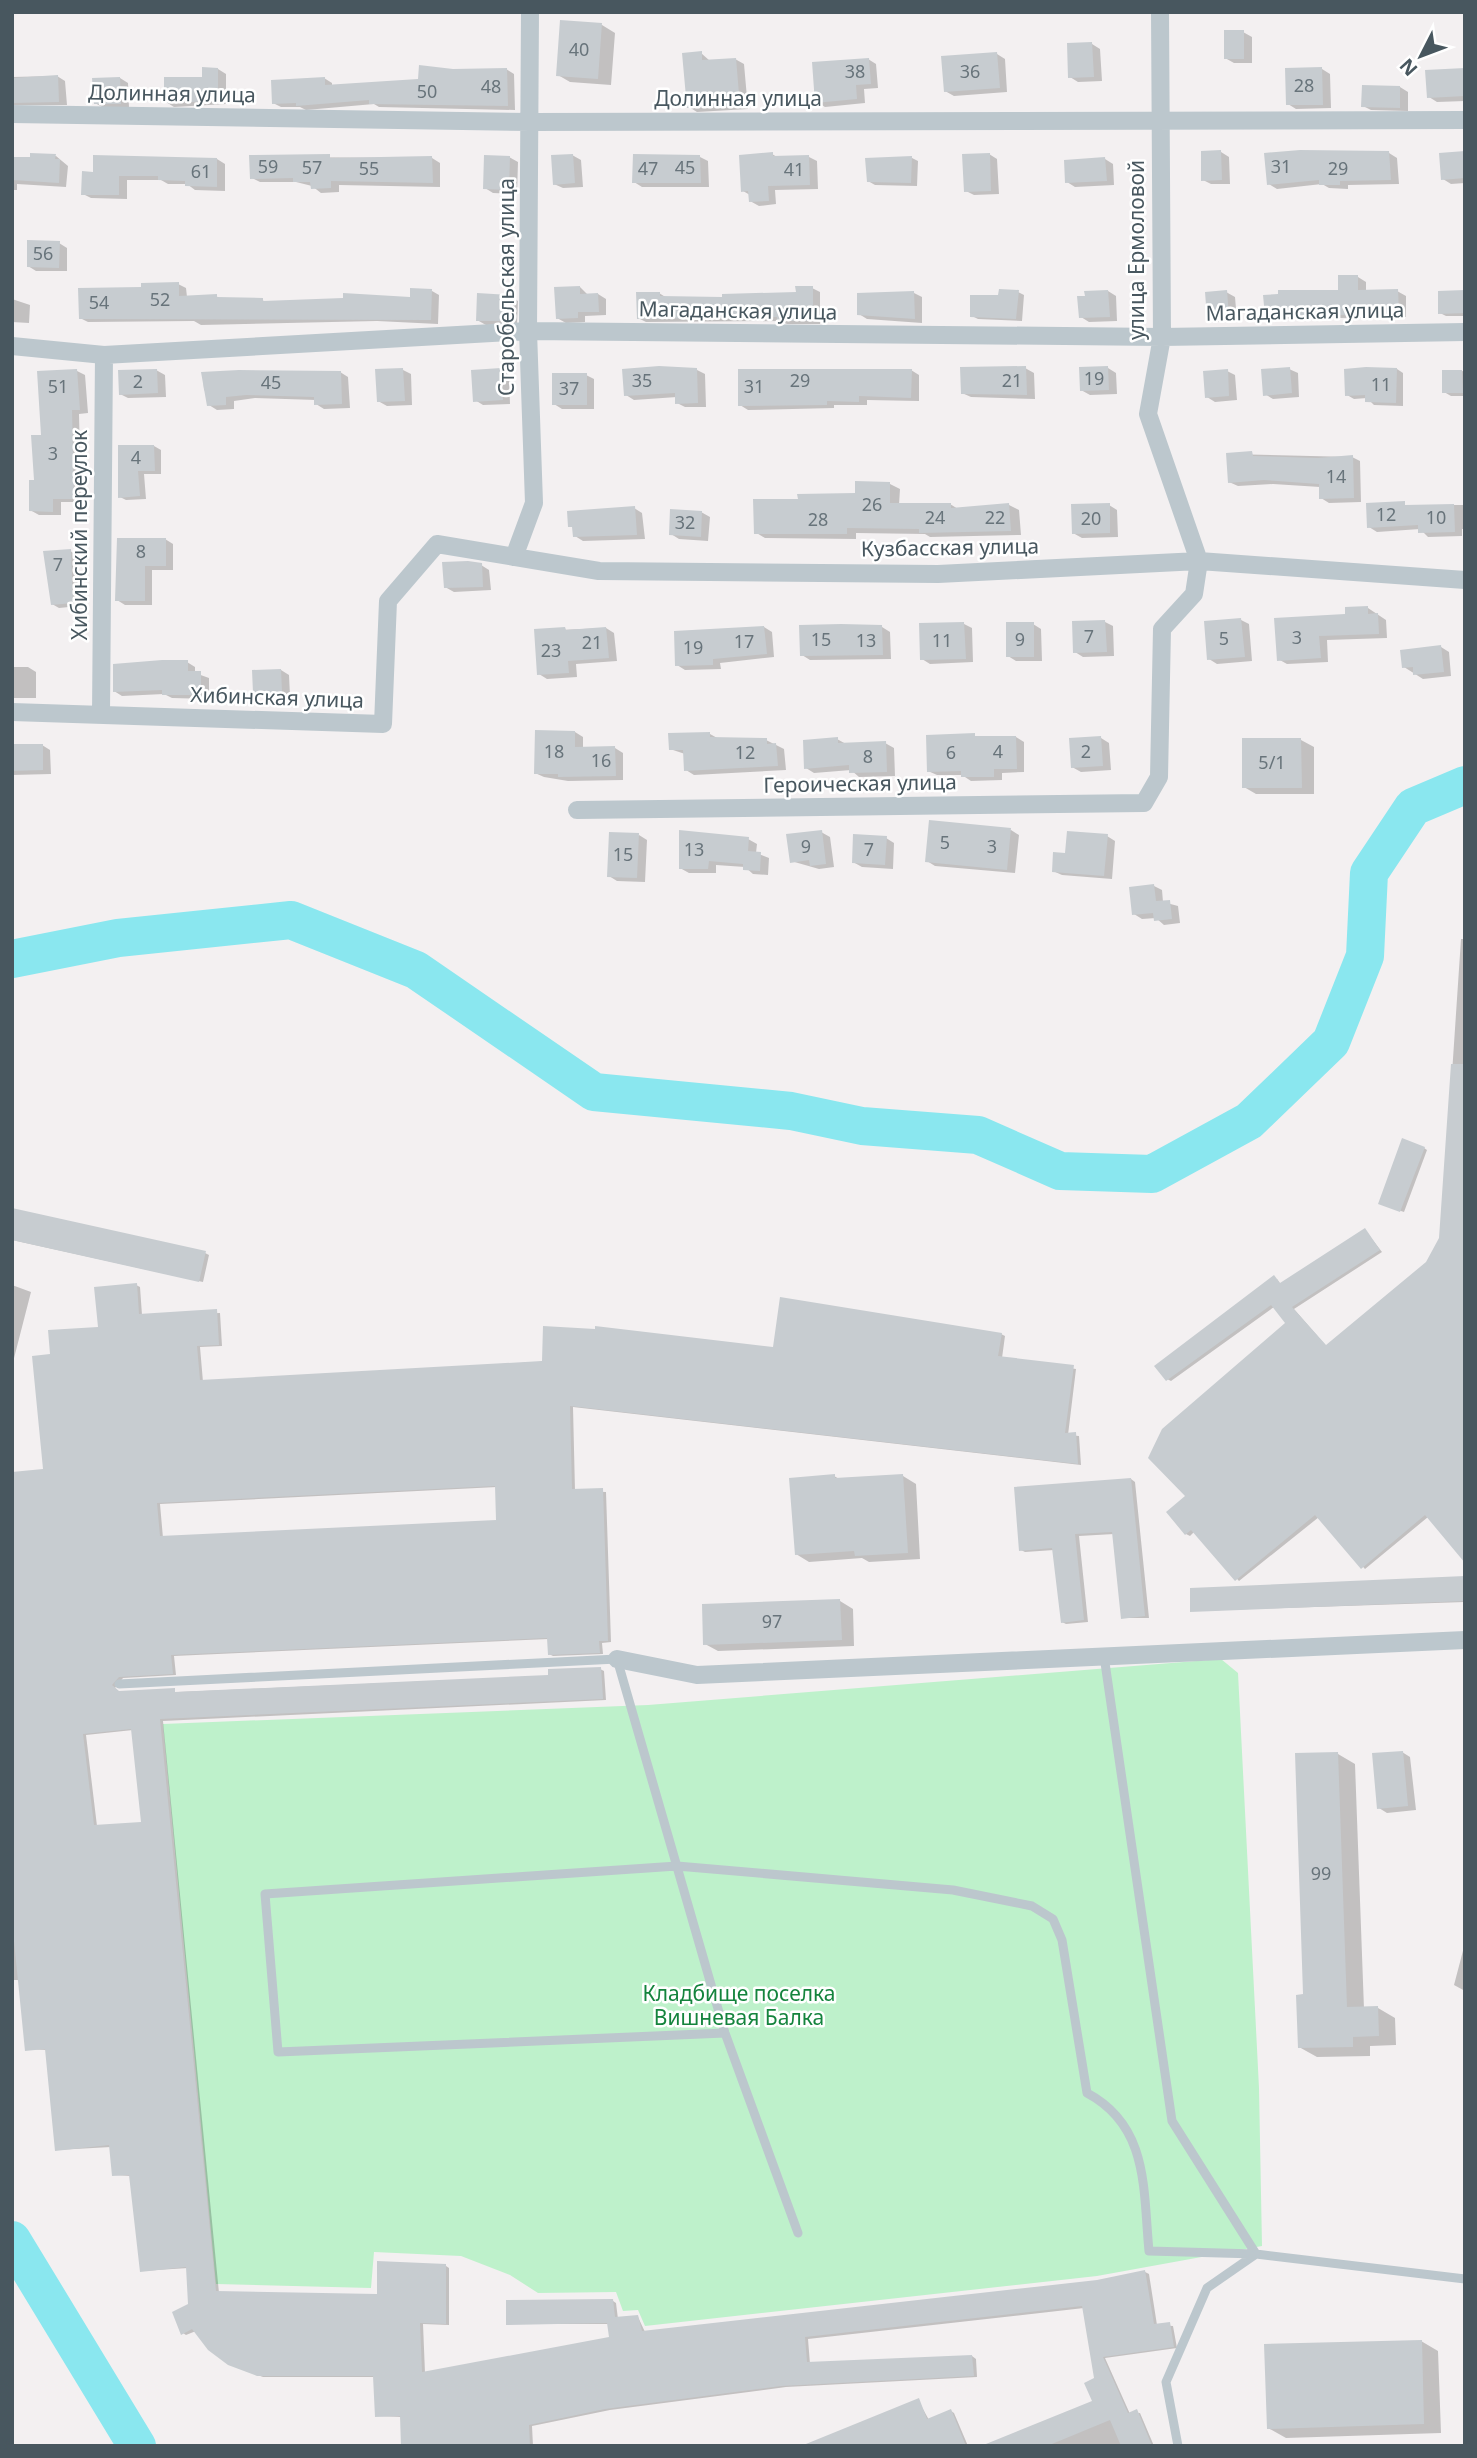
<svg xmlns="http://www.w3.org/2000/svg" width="1477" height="2458" viewBox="0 0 1477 2458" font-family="'Noto Sans',sans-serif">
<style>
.green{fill:#bef1cb}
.shadow{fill:#0003;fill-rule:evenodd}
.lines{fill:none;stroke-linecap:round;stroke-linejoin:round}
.river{stroke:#8ae7ef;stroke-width:38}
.building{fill:#c7ccd0;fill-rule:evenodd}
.service{stroke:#bcc7cd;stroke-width:9}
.minor{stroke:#bcc7cd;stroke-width:18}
.labels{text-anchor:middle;stroke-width:5;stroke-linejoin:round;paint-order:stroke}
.number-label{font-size:18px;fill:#68747b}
.street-label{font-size:21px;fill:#48575f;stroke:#fff}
.park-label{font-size:21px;fill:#14843d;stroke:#fff}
</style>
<rect width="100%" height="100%" fill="#f3f0f1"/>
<path class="green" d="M1221 1659 1238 1673 1259 2088 1262 2246 1097 2276 645 2326 638 2310 623 2311 616 2292 538 2293 510 2275 461 2256 374 2252 371 2288 216 2284 163 1724 648 1705Z"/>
<path class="shadow" d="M561 22 602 25 615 33 611 85 570 82 558 75Z
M1243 32 1252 37V63H1234L1225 58Z
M1092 44 1100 49 1102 81 1078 82 1070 77Z
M701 53 710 61 735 59 744 64 748 109 697 112 689 107Z
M997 54 1005 59 1007 92 954 96 945 91Z
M868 59 876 64 878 88 864 89 865 103 825 107 817 102Z
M218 69 226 74V104L174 107 166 102Z
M506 69 514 74 515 110 379 107 374 104 306 110 300 107H281L273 103 324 78 332 83V87L420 81 453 71Z
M1322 69 1330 74 1331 108 1296 109 1288 104Z
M1465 69V101L1437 102 1429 97Z
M57 76 65 81 67 105H12V77Z
M120 78 128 83 129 108H104L95 103Z
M1400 87 1408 92V111L1371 110 1363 106Z
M1221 152 1229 157 1230 184H1211L1203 180Z
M1389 153 1397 158 1399 184 1348 185V189L1329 188 1322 184 1277 189 1269 184Z
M1465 153V183L1451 184 1443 179Z
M772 154 777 157H809L817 161 818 189 775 190 776 204 759 206 750 201V195L743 191Z
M989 154 997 159 999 194 974 195 966 191Z
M572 155 581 160 583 187 563 188 554 184Z
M56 156 68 166 66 187 17 184V190H12V159Z
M251 157 432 158 440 163V187L339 185V192L321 193 312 186 296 182H260L252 178Z
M509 157 518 162 517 194 493 193 485 188Z
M700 157 708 161 709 187H642L634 182Z
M912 158 918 161 917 186 875 185 868 181Z
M217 159 225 164V191L195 190 187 184H168L161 180H127V199L91 198 83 194 95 173Z
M1105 159 1113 164 1114 185 1075 187 1067 182Z
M59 243 67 248V271H36L28 266Z
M1358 277 1366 282V292L1397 291 1406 296V317L1275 319 1266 315 1340 291Z
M178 284 186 288 187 297 216 296 221 299 262 300 268 303 412 298 432 291 439 295 438 324 377 321 201 325 194 321 88 322 80 318 143 288Z
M580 287 588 295 598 294 606 299V315L585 316V322L566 323 557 318Z
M812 288 820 292V324H787L780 321 646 322 638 318 659 293 667 298 724 299 797 294Z
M1108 291 1116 296 1117 321 1089 322 1081 317Z
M1465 291V316H1446L1440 313Z
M1018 292 1024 295 1022 321 978 319 972 316 1000 296Z
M1226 292 1235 297 1237 320 1217 322 1209 317Z
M914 293 922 297V323L867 319 859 314Z
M510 297 518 301 517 324 486 325 477 320Z
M12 299 30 305 29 323 12 322Z
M1025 368 1034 373 1035 399 971 397 962 393Z
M1108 368 1116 373 1117 394 1090 395 1081 390Z
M1289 369 1298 373 1299 397 1273 399 1265 394Z
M1397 369 1403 373V406L1374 405 1367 398 1354 399 1347 395Z
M156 370 165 375 166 397 128 398 120 394Z
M403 370 411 374 412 405 387 406 378 401Z
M501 370 509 375 510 404 483 405 475 400Z
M697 370 705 374 706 407H685L677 403V397L634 400 626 395Z
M911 370 919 375V401L867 400V405H834V408L748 410 740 405Z
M77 371 85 375 88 413 79 414 81 502H61V515H39L30 510 43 436Z
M1227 371 1235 375 1237 400 1215 402 1207 397Z
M1465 371V396H1451L1444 392V372Z
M340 372 348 377 350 408 324 409 316 404V400L255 398 234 401V409L217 410 209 405V393L204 390 203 374Z
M586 375 594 379V409H562L554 404Z
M154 446 161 450V474H144L146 499 126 500 120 497Z
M1228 454 1352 457 1360 461 1361 502 1329 503 1321 498 1320 487 1273 484 1238 486 1229 482Z
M890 484 900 489 899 505 950 504 958 509 1009 505 1019 510 1021 535 930 537 925 534 856 533V539L765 538 755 532 799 500 857 494Z
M1109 505 1117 510 1118 537 1082 538 1073 533Z
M1368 505H1465V529H1462V536L1428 537 1420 529 1377 532 1369 527Z
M634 508 642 513 645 539 583 541 575 536Z
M701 512 710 517 708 541 679 539 671 534Z
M165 539 173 544V570H152V605H125L117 600Z
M70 551 77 555 79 606 59 608 52 604 45 553Z
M481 565 489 570 491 590 454 592 445 587Z
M1368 608 1386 620 1387 638 1327 640 1328 662 1287 664 1278 659 1347 615Z
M1241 620 1249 624 1252 661 1217 664 1209 659Z
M1105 622 1113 626 1114 656 1083 657 1075 652Z
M964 624 972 628 973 662 930 664 922 659Z
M1033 624 1041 629 1042 661H1016L1008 656Z
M764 627 772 632 774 657 720 663 721 669 685 670 677 665Z
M882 627 890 632 891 659 810 660 802 655Z
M606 628 614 633 617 661 576 664 577 677 547 679 539 674 536 631Z
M1441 647 1449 652 1451 676 1423 679 1404 667Z
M187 662 195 667V673L209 678V699L172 698 164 694 122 696 114 691Z
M12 667H28L36 672V698H12Z
M281 670 289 675 290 696 263 697 255 692Z
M575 732 583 737V748H615L623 753V780L568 781 544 777 535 773Z
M710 734 719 739 766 740 784 749 786 770 694 775 686 770 685 754 670 749Z
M1016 737 1024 742V772L1002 773V780L971 781 962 775H937L928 771Z
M1101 738 1109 743 1111 770 1081 772 1072 767Z
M837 739 846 744 885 743 894 748 895 776 859 777 851 770 814 773 806 768Z
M1301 740 1314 747V794H1256L1244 787Z
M42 745 50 750 51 774 12 775V746Z
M1011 830 1019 835 1015 873 935 866 927 861Z
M821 832 830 837 834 867 819 869 791 861Z
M639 835 647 840 645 882 617 881 609 876Z
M1107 836 1115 841 1112 879 1062 875 1053 871Z
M886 838 894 843 893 869 862 867 853 862Z
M748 839 757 844 756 853 769 858 768 875 753 874 745 867 716 865V873H689L680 868Z
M1154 886 1162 890 1163 902 1178 906 1180 923 1164 925 1156 918 1142 919 1134 914Z
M1461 939H1465V1307L1428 1517 1365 1569 1319 1517 1239 1581 1194 1532 1190 1536 1186 1534 1187 1497 1287 1323 1274 1307 1171 1381 1167 1379 1277 1279 1281 1285 1365 1230 1382 1252 1294 1309 1327 1347 1427 1263 1441 1238Z
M1424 1148 1427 1150 1404 1212 1383 1205Z
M12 1240 205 1253 209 1255 203 1282Z
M12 1285 31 1292 12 1366Z
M136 1285 140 1287 142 1315 220 1313 222 1346 200 1347 203 1382 1001 1334 1005 1336 1002 1358 1076 1369 1068 1435 1079 1436 1081 1465 573 1407 575 1491 606 1492 611 1642 602 1643 603 1654 553 1656 549 1654V1639L174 1656 176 1675 123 1678 115 1688 120 1693 178 1692 550 1676 600 1669 604 1671 606 1700 163 1721 219 2293 379 2295 446 2266 449 2268V2325L423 2324 425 2373 610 2339 609 2324H508L613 2301 616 2303 618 2319 638 2317 645 2332 1097 2282 1145 2272 1149 2274 1157 2325 1173 2326 1177 2348 1105 2358 1130 2414 1140 2413 1154 2446H984L1094 2402 1096 2379 1084 2308 808 2339 810 2364 972 2356 976 2359 977 2377 786 2387 610 2410 532 2426 533 2446H403L402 2417 377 2416 375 2377H263L233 2366 196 2331 186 2335 183 2333 190 2305 188 2268 142 2271 131 2176 114 2175 111 2147 57 2150 47 2050 27 2049 20 1980H12V1937L16 1936 52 1356 100 1328ZM497 1487 498 1521 163 1538 160 1504ZM133 1730 142 1824 97 1826 86 1735Z
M834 1476 841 1480 903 1476 916 1484 920 1559 869 1562 862 1558 809 1562 796 1554Z
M1131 1479 1135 1482 1149 1618H1123L1114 1534 1079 1536 1088 1622 1066 1624 1062 1622 1054 1550 1025 1552 1021 1550Z
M1465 1578V1602L1191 1611Z
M840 1601 853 1609 854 1646 718 1651 705 1644Z
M1402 1752 1410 1757 1416 1810 1387 1813 1379 1808Z
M1338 1754 1355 1764 1364 2009 1378 2008 1395 2018 1396 2045 1370 2046V2056L1317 2057 1299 2047Z
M1465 1943V1991L1454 1985Z
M1421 2341 1438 2351 1441 2433 1286 2438 1268 2428Z
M918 2400 929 2420 951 2411 954 2413 968 2446H804Z"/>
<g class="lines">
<path class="river" d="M12 959 118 938 291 920 416 970 594 1092 791 1111 862 1126 978 1135 1060 1171 1152 1174 1249 1121 1331 1042 1365 956 1369 873 1413 807 1465 785
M12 2240 137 2446"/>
</g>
<path class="building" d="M560 20 602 23 598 79 556 76Z
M1224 30H1244V59H1224Z
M1092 42 1094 77 1068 78 1067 43Z
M702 51V60L736 58 740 106 687 108 682 53Z
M997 52 1000 88 944 92 941 56Z
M869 58 871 84 856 85 857 99 815 103 812 62Z
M419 65 453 69 507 68 508 106 369 104V100L296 106V103L272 104 271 80 325 77V85L418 79Z
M202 67 218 68V101L164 103V77H202Z
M1322 67 1323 105H1286L1285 68Z
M1465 68V96L1427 98 1425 70Z
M58 75 59 102 12 103V78Z
M120 77 121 104H94L92 78Z
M1362 85 1400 86V108L1361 107Z
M1221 150 1222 180 1201 181V151Z
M1300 150 1389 151 1391 180 1340 181V185H1319V180L1267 185 1264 153Z
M1465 151V178L1441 180 1439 153Z
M773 152V156L809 155 810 185 768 186 769 201 749 202 748 191 741 192 739 155Z
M30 153 56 154 55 159H60L59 183 12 180V157H30Z
M990 153 991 191 964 192 962 154Z
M330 154V158L432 156 433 183 331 181V188L311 189 310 182H293V178L250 179 249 155Z
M573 154 575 183 553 185 551 155Z
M633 154 700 155 701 183H632Z
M93 155 217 158V187L185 186V181L158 180V176H119V195H81L82 171 93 172Z
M484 155 510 156 509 190 483 189Z
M912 156 911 183 867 182 865 158Z
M1105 157 1107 181 1065 183 1064 160Z
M27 240 60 241 59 268 27 267Z
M1338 275H1358V290L1398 289 1399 314 1265 316 1263 295 1278 294V290H1338Z
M179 282V296L217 294V297L263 298V301L343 298V293L410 297V288L432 289 431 320 79 319 78 288 141 287V283Z
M580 286V294L598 293 599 312H578V318L556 319 554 287Z
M795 286H813V321H777V317L637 319 636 292H660V296L722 297V294L796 292Z
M999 289 1019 290 1016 319 970 317V295H998Z
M1108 290 1110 317 1079 318 1077 296H1085L1084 291Z
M1227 290 1229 316 1207 318 1205 292Z
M1465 290V313L1438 314V291Z
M914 291 915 319 857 315V293Z
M477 293 510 295 509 321H476Z
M659 366 697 368 698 403 675 404V393L624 396 622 369Z
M1026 366 1027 395 961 394 960 367Z
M1108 366 1109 390 1080 391 1079 367Z
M1290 367 1292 393 1263 396 1261 369Z
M1366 367 1397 368 1396 403 1365 402V395L1345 396 1344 369Z
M403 368 405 401 377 402 375 369Z
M501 368 503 400 473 402 471 370Z
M77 369 80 410H72L74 499H53V512L29 511V480H34L31 435H41L37 371Z
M157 369 158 393 119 395 118 370Z
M738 369H912L911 398 859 396V402L827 401V405L738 406Z
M1228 369 1229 396 1205 398 1203 371Z
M239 370 341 371 342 404 314 405V397L246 395 226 397V405L207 406 201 372Z
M1442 370H1462L1463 393H1442Z
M552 373H587V405H552Z
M118 445H154L155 471H138L140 496 118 498Z
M1252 451 1253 456 1318 458 1353 455 1354 498 1319 499V484L1264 480 1228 483 1226 453Z
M855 481 890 482V503H951V508L1009 503 1011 531 919 533V529L847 528V534H754L753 499H798L797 494 855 493Z
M1405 501V505L1454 504 1455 532 1418 533V525L1367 528 1366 503Z
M1110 503V533L1072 534 1071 504Z
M635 506 637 535 573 537 572 527H568L567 511Z
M670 509 702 511 701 537 669 535Z
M117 538H166V566H145V601H115Z
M71 549 73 603 51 605 43 551Z
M468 561 482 563 483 587 444 588 442 562Z
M1368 606V614L1378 613 1379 634 1319 636 1321 658 1277 661 1274 618 1345 614V607Z
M1241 618 1245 657 1207 660 1204 621Z
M1105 620 1107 652 1073 653 1072 621Z
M964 622 966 659 920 660 919 623Z
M1006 622H1034V657H1006Z
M841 624 882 625 883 655 800 656 799 625Z
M764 626 767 654 713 659V665L675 666 674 631Z
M565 627 566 630 606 627 609 658 568 661 569 673 537 675 534 629Z
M1441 645 1444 672 1413 675V667L1402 668 1400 650Z
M162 660H188V671H201V695H162V690L113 692V664Z
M281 669 282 692 253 693 252 670Z
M535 730 575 731V747L615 746 616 776 558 777V774H534Z
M710 732V737L767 738V744L776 743 778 766 684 771 683 750H669L668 733Z
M975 733V736H1016L1017 769H994V777H961V771L927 772 926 735Z
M1101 736 1103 766 1071 768 1069 738Z
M838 737V743L886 741 887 772 849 773V765L804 769 803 740Z
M1242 738H1301L1302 788H1242Z
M12 744H43V770L12 771Z
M929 820 1011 828 1007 870 925 862Z
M679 830 749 837 748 851 761 852 760 871 743 870V864L709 861 708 869H679Z
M822 830 826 864 810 866 809 860 790 863 786 834Z
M1067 831 1108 834 1104 876 1052 872 1053 852 1065 853Z
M609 832 639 833 637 878 607 877Z
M853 834 887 836 885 865 852 863Z
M1154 884 1156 901 1170 900 1172 919 1154 921 1153 913 1132 915 1129 887Z
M1451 1064H1465V1563L1425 1515 1361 1569 1315 1515 1235 1581 1191 1530 1185 1535 1166 1512 1185 1496 1148 1458 1162 1429 1285 1323 1271 1305 1166 1381 1154 1366 1274 1275 1280 1283 1365 1228 1380 1250 1292 1307 1326 1345 1426 1262 1439 1238Z
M1402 1138 1425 1147 1400 1212 1378 1204Z
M12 1208 206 1251 199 1282 12 1240Z
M137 1283 139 1314 217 1309 219 1345 197 1346 200 1380 542 1361 543 1326 595 1329V1326L773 1347 780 1297 1002 1333 998 1356 1074 1365 1065 1433 1076 1432 1078 1464 570 1406 572 1489 603 1488 608 1641H599L600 1653 548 1655 547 1638 171 1655 173 1674 119 1677 112 1685 119 1691 175 1688V1692L548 1675V1669L601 1667 603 1699 160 1719 216 2291 377 2294V2261L446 2264V2324L420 2323 422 2372 609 2337 607 2323 506 2325V2300L613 2299 615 2317 638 2315 642 2331 1097 2280 1145 2270 1154 2324 1170 2322 1174 2347 1103 2357 1128 2413 1137 2409 1152 2446H1121L1110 2420 1047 2446H981L1092 2401 1084 2383 1094 2378 1082 2306 805 2337 807 2362 972 2355 974 2376 781 2386 605 2409 529 2425 530 2446H401L400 2416 375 2417 373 2376H257L228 2365 208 2350 192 2329 181 2335 172 2312 188 2304 186 2267 140 2272 129 2175 112 2176 109 2145 55 2151 45 2049 25 2051 12 1921V1472L43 1469 32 1356 50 1354 48 1330 98 1327 94 1287ZM495 1486 496 1520 160 1536 157 1503ZM131 1729 141 1822 94 1825 83 1734Z
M835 1474V1478L903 1474 908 1553 855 1556 854 1551 795 1555 789 1478Z
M1131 1478 1145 1616 1121 1619 1112 1532 1075 1534 1084 1620 1061 1623 1052 1548 1019 1551 1014 1487Z
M1465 1576V1601L1190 1612V1588Z
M840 1599 842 1640 703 1645 702 1604Z
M1403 1751 1408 1806 1377 1809 1372 1753Z
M1338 1752 1347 2007 1378 2006 1379 2036 1353 2037V2047L1298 2048 1296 1995 1303 1994 1295 1753Z
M1422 2340 1424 2424 1267 2429 1264 2344Z
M919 2398 927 2419 951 2409 966 2446H801Z"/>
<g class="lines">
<path class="service" d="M1104 1656 1172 2121 1256 2254
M119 1684 617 1659 725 2033 798 2233
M725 2033 278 2052 265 1894 677 1866 953 1890 1032 1906 1053 1919 1062 1940 1087 2093C1149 2126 1143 2189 1149 2251L1256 2254
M1178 2446 1166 2382 1207 2288 1256 2254 1465 2279"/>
<path class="minor" d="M12 114 530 122 1465 120
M12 346 104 355 528 331 1162 337 1465 332
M514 557 534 503 528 331 530 12
M12 712 383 724 388 601 437 544 599 571 938 574 1199 561 1465 580
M101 714 104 355
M577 810 1144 803 1159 777 1162 629 1194 594 1199 561 1148 414 1162 337 1160 12
M617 1659 697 1675 1465 1640"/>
</g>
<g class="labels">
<g class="number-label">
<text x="579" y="56">40</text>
<text x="855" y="78">38</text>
<text x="970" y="78">36</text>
<text x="1304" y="92">28</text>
<text x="491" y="93">48</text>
<text x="427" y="98">50</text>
<text x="268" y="173">59</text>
<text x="1281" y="173">31</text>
<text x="312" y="174">57</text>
<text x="685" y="174">45</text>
<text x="369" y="175">55</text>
<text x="648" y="175">47</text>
<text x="1338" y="175">29</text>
<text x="794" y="176">41</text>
<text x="201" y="178">61</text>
<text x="43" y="260">56</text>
<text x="160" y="306">52</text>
<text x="99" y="309">54</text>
<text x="1094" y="385">19</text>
<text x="642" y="387">35</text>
<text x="800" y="387">29</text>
<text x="1012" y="387">21</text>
<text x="138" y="388">2</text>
<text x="271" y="389">45</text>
<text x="1381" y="391">11</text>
<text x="58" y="393">51</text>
<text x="754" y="393">31</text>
<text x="569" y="395">37</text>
<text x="53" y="460">3</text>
<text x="136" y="464">4</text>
<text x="1336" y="483">14</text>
<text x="872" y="511">26</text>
<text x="1386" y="521">12</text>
<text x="935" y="524">24</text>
<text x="995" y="524">22</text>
<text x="1436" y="524">10</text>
<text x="1091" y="525">20</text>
<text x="818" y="526">28</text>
<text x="685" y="529">32</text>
<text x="141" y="558">8</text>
<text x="58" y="571">7</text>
<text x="1089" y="643">7</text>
<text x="1297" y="644">3</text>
<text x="1224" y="645">5</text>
<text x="821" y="646">15</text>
<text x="1020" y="646">9</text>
<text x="866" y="647">13</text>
<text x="942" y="647">11</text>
<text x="744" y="648">17</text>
<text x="592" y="649">21</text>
<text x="693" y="654">19</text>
<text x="551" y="657">23</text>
<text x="554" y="758">18</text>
<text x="998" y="758">4</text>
<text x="1086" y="758">2</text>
<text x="745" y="759">12</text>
<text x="951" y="759">6</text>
<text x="868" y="763">8</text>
<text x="601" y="767">16</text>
<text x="1272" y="769">5/1</text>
<text x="945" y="849">5</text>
<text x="806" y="853">9</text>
<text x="992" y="853">3</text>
<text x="694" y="856">13</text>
<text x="869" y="856">7</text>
<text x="623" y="861">15</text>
<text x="772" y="1628">97</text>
<text x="1321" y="1880">99</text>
</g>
<g class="street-label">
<text transform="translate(172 94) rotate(1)" y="7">Долинная улица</text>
<text x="738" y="106">Долинная улица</text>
<text transform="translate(1137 250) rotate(-90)" y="7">улица Ермоловой</text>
<text transform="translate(507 287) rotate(-90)" y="7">Старобельская улица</text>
<text transform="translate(738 311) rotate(1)" y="7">Магаданская улица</text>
<text transform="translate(1305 312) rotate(-1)" y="7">Магаданская улица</text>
<text transform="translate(80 535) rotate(-90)" y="7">Хибинский переулок</text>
<text transform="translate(950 548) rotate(-1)" y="7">Кузбасская улица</text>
<text transform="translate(277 698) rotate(2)" y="7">Хибинская улица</text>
<text transform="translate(860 784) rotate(-1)" y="7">Героическая улица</text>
</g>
<g class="park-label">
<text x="739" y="2001">Кладбище поселка<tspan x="739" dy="24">Вишневая Балка</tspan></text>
</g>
</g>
<rect width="1477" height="2458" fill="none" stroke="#48575f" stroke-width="28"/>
<g transform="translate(1421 56) rotate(228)" stroke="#ffffff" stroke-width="5" paint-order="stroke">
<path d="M0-5L12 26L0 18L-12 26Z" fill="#48575f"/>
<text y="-10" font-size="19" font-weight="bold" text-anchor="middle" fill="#48575f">N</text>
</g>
</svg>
